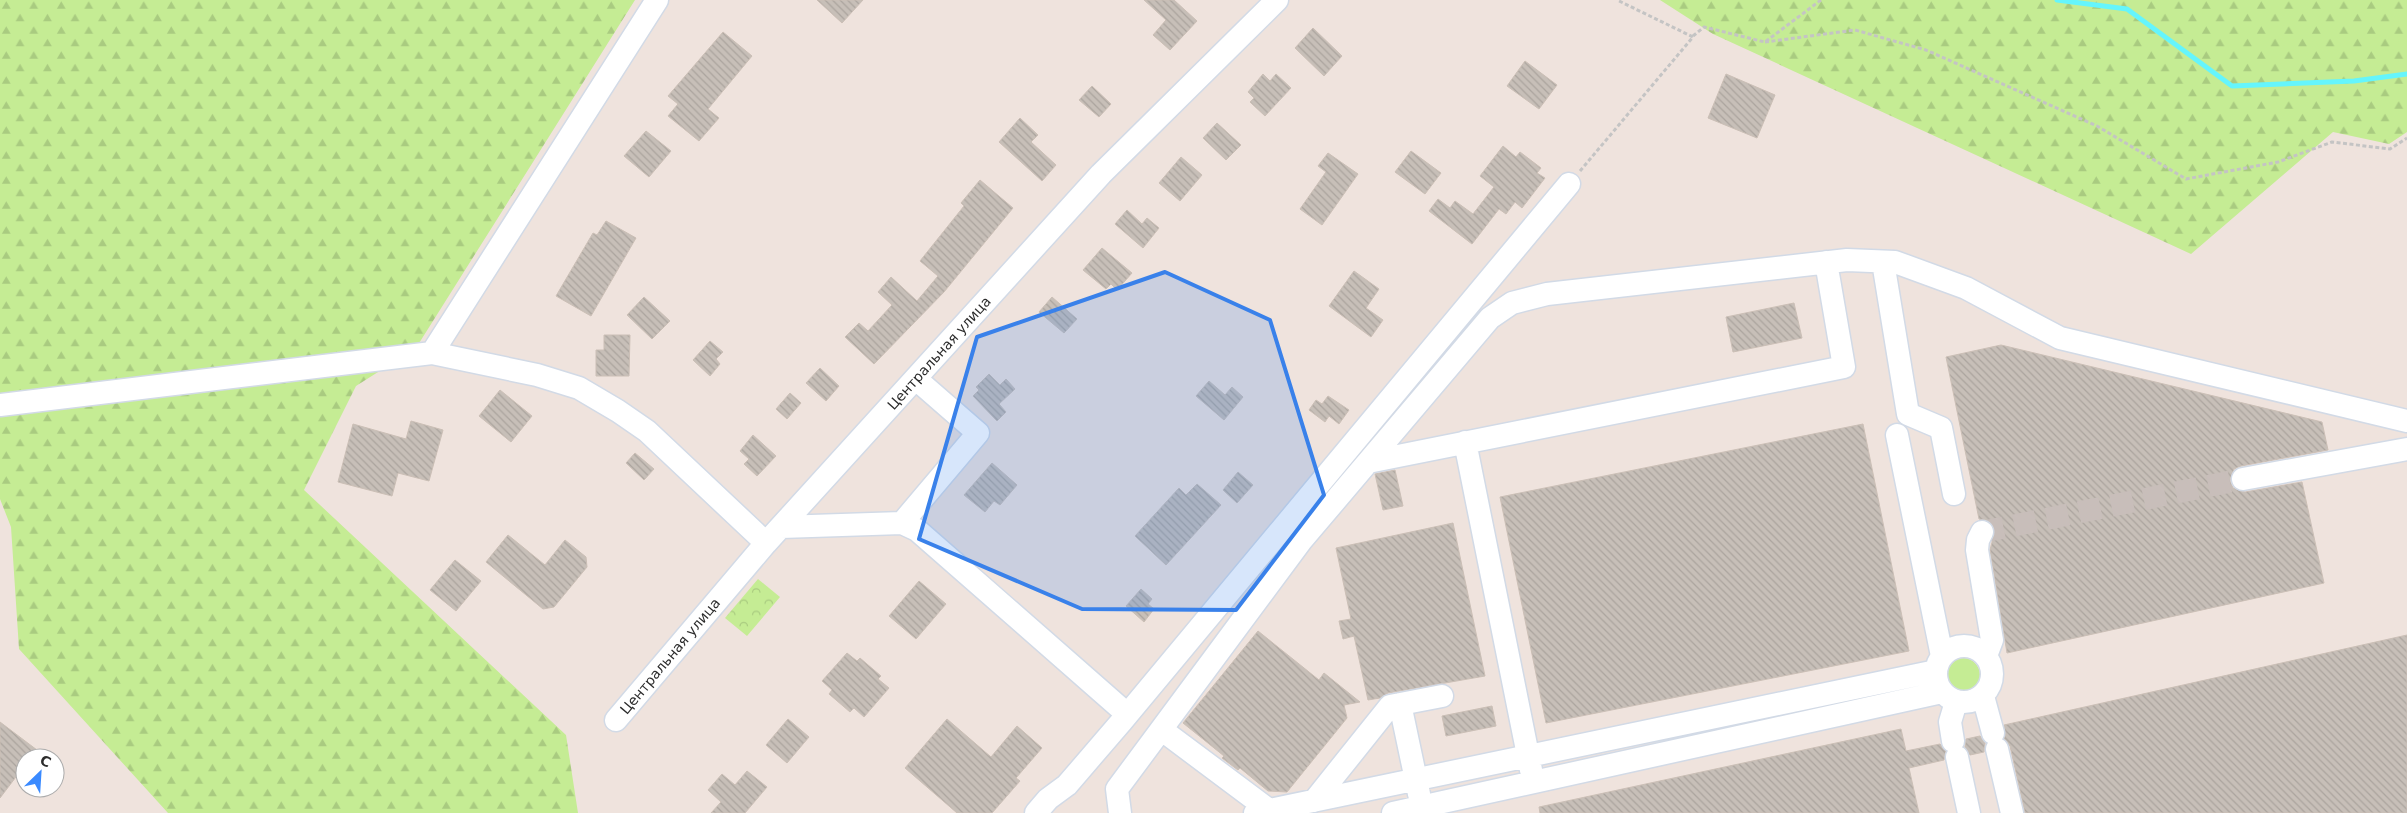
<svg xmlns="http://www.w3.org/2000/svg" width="2407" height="813" viewBox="0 0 2407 813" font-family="'DejaVu Sans',sans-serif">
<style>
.grass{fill:#c5ec94}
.forest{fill:url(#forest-firs)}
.park{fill:url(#park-crowns)}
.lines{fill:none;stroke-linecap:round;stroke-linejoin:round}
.stream{stroke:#65f5fc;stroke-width:5}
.building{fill:url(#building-back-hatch);stroke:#cbbfb6}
.minor-tunnel{stroke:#c8beba;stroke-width:22;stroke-dasharray:22 11;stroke-linecap:butt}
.minor-casing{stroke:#d2dae6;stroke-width:25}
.path{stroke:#c4c4c4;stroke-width:3;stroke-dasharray:4 2.5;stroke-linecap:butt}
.minor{stroke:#fff;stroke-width:22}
.marked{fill:#3981ea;fill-opacity:0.2;stroke:#3981ea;stroke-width:4;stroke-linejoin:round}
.labels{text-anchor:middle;stroke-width:4.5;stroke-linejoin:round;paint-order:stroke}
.street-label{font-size:14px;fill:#2c2c2c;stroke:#fff}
</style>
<defs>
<pattern id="forest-firs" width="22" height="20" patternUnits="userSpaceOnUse" patternTransform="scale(1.25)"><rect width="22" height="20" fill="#c5ec94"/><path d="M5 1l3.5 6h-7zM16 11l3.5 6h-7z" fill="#a9cb80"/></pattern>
<pattern id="park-crowns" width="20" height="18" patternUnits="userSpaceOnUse" patternTransform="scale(1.25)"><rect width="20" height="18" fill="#c5ec94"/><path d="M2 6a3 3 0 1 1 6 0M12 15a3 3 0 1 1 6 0" fill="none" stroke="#a9cb80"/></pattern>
<pattern id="building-back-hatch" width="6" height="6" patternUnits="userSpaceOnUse" patternTransform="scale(1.25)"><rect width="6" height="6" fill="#c7bfb8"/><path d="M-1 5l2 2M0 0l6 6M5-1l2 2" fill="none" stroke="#aba49e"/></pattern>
</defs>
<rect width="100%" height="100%" fill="#efe3dd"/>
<path class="grass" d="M1946 675a17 17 0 1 1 34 0a17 17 0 1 1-34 0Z"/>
<path class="forest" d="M0 0H635L416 348 356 386 304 490 566 735 578 813H168L19 649 11 527 0 499Z
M1660 0H2407V132L2389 144 2333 132 2191 254 1713 34Z"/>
<path class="park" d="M758 579 780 597 747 636 725 618Z"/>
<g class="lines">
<path class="stream" d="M2057 0 2127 9 2232 86 2354 81 2407 74"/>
</g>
<path class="building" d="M817 0H863L842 23Z
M1144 0H1174L1197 21 1170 50 1153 35 1166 20Z
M1313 28 1342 56 1324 76 1295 48Z
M723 32 752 56 708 109 719 118 699 141 668 116 678 104 668 96Z
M1525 61 1557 85 1539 109 1507 86Z
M1263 74 1270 81 1276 74 1291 88 1265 116 1250 102 1254 98 1248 92Z
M1726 74 1775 95 1757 138 1708 118Z
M1092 86 1111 104 1099 117 1079 100Z
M1020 118 1038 135 1031 142 1056 165 1042 181 999 142Z
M1217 123 1241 145 1226 160 1203 138Z
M646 131 671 151 649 177 624 156Z
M1503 146 1516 157 1520 152 1541 168 1537 173 1545 178 1522 208 1515 202 1506 214 1499 209 1472 244 1429 211 1438 199 1450 208 1455 201 1473 214 1494 187 1480 176Z
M1411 151 1441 173 1425 194 1395 172Z
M1328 153 1358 174 1322 225 1300 209 1326 172 1318 166Z
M1181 157 1202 175 1180 201 1159 183Z
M980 180 1013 208 944 292 874 364 845 337 859 323 868 331 892 305 878 292 891 277 917 301 938 276 920 261 964 206 961 203Z
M1127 210 1142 224 1147 218 1159 228 1143 248 1115 224Z
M606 221 636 238 591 316 556 296 593 233 597 235Z
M1102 248 1132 273 1117 290 1111 284 1106 289 1083 270Z
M1354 271 1379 289 1366 308 1383 320 1371 337 1329 306Z
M644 297 670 321 652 339 627 315Z
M1052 297 1077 319 1064 333 1039 312Z
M1794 303 1802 338 1733 352 1726 317Z
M604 335H630L629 376H596V350H604Z
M710 341 723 352 716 359 720 364 710 376 693 360Z
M2001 345 2322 422 2328 450 2241 466 2234 469 2230 481 2233 488 2245 492 2302 482 2324 583 2007 653 1990 550 1995 531 1988 521 1979 519 1946 357Z
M820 368 839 386 826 401 806 383Z
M989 374 1000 385 1006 379 1015 389 999 404 1006 412 997 421 973 396 979 390 976 387Z
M1209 381 1225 395 1232 387 1243 397 1224 420 1196 396Z
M500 390 532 416 511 442 479 416Z
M790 393 801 403 787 419 776 409Z
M1328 396 1349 410 1339 424 1329 416 1325 422 1309 410 1316 400 1322 404Z
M411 421 443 430 429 481 398 473 392 496 338 482 353 424 406 439Z
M1863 424 1909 651 1546 723 1500 497Z
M753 435 776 456 757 476 744 464 749 459 740 451Z
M635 453 654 469 644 480 626 463Z
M992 463 1017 485 1000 505 994 501 985 512 964 495Z
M1395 470 1403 506 1383 510 1375 474Z
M1238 472 1253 485 1237 503 1223 490Z
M1197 484 1221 505 1166 565 1135 536 1179 488 1186 495Z
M1453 523 1485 676 1388 693 1380 698 1368 700 1354 636 1343 639 1339 621 1351 619 1336 548Z
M508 535 545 565 565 540 586 557 587 567 554 607 543 609 486 562Z
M455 560 481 581 456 611 430 590Z
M919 581 946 604 916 639 889 616Z
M1141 589 1152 599 1148 604 1154 609 1144 622 1126 606Z
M1258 631 1319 680 1324 673 1360 702 1344 705 1347 718 1287 792 1268 791 1240 768 1238 770 1222 758 1224 756 1183 723Z
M2407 635V813H2025L2010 746 2004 739V725Z
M847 653 857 661 860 658 881 676 878 679 889 688 864 717 854 708 850 712 829 694 832 690 822 681Z
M1492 706 1496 726 1446 736 1442 716Z
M788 719 809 737 787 763 766 745Z
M947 719 991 757 1017 726 1042 748 1016 778 1020 781 992 813H957L905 768Z
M0 722 37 750 30 758H25V765L0 798Z
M1901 729 1906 751 1940 744 1946 751 1944 760 1909 768 1919 813H1540L1539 807Z
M1980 736 1985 743 1984 752 1970 755 1965 747 1966 739Z
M747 771 767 787 745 813H711L721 802 708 790 722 774 735 785Z"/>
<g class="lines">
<path class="minor-tunnel" d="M1982 532 2243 479"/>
<defs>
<path id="minor" d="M1883 262 1908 414 1941 428 1954 494
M432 353 657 0
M0 405 432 353 537 375 579 388 618 411 647 431 766 543
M1897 435 1942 656
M1465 442 1531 770
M1368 462 1844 367 1826 262
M2243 479 2407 449
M902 523 978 433 916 379
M781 527 902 523 917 530 1127 714
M1982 532 1978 540 1977 550 1992 640 1986 656
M1936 674a28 28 0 1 1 56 0a28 28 0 1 1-56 0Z
M1983 696 1993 733
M1400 704 1419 794
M616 720 766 543 1101 174 1277 0
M1162 730 1269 810
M1953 741 1950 722 1956 702
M1997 749 2012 813
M1957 757 1969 813
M1314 801 1390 706 1442 696
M1036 813 1048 799 1067 785 1122 721 1569 184
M1120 813 1117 789 1301 541 1490 318 1512 303 1547 294 1847 260 1895 262 1966 288 2060 338 2407 421
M1255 813 1936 671
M1393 813 1942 692"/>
</defs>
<use href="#minor" class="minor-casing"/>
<path class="path" d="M1693 36 1704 27 1765 42 1821 0
M1765 42 1855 30 1926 50 2097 126 2186 179 2278 162 2332 142 2390 149 2407 138
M1580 171 1693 37 1617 0"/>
<use href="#minor" class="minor"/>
</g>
<path class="marked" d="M1165 272 1270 320 1324 495 1236 610 1082 609 919 539 977 337Z"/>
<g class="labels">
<g class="street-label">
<text transform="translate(939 353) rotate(-48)" y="5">Центральная улица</text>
<text transform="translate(670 656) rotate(-50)" y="5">Центральная улица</text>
</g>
</g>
<g transform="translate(40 773) rotate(25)"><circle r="24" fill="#ffffff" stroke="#ababab"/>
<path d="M0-4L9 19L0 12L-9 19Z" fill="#3a8aff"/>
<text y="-8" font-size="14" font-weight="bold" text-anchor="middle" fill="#2c2c2c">С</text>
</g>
</svg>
